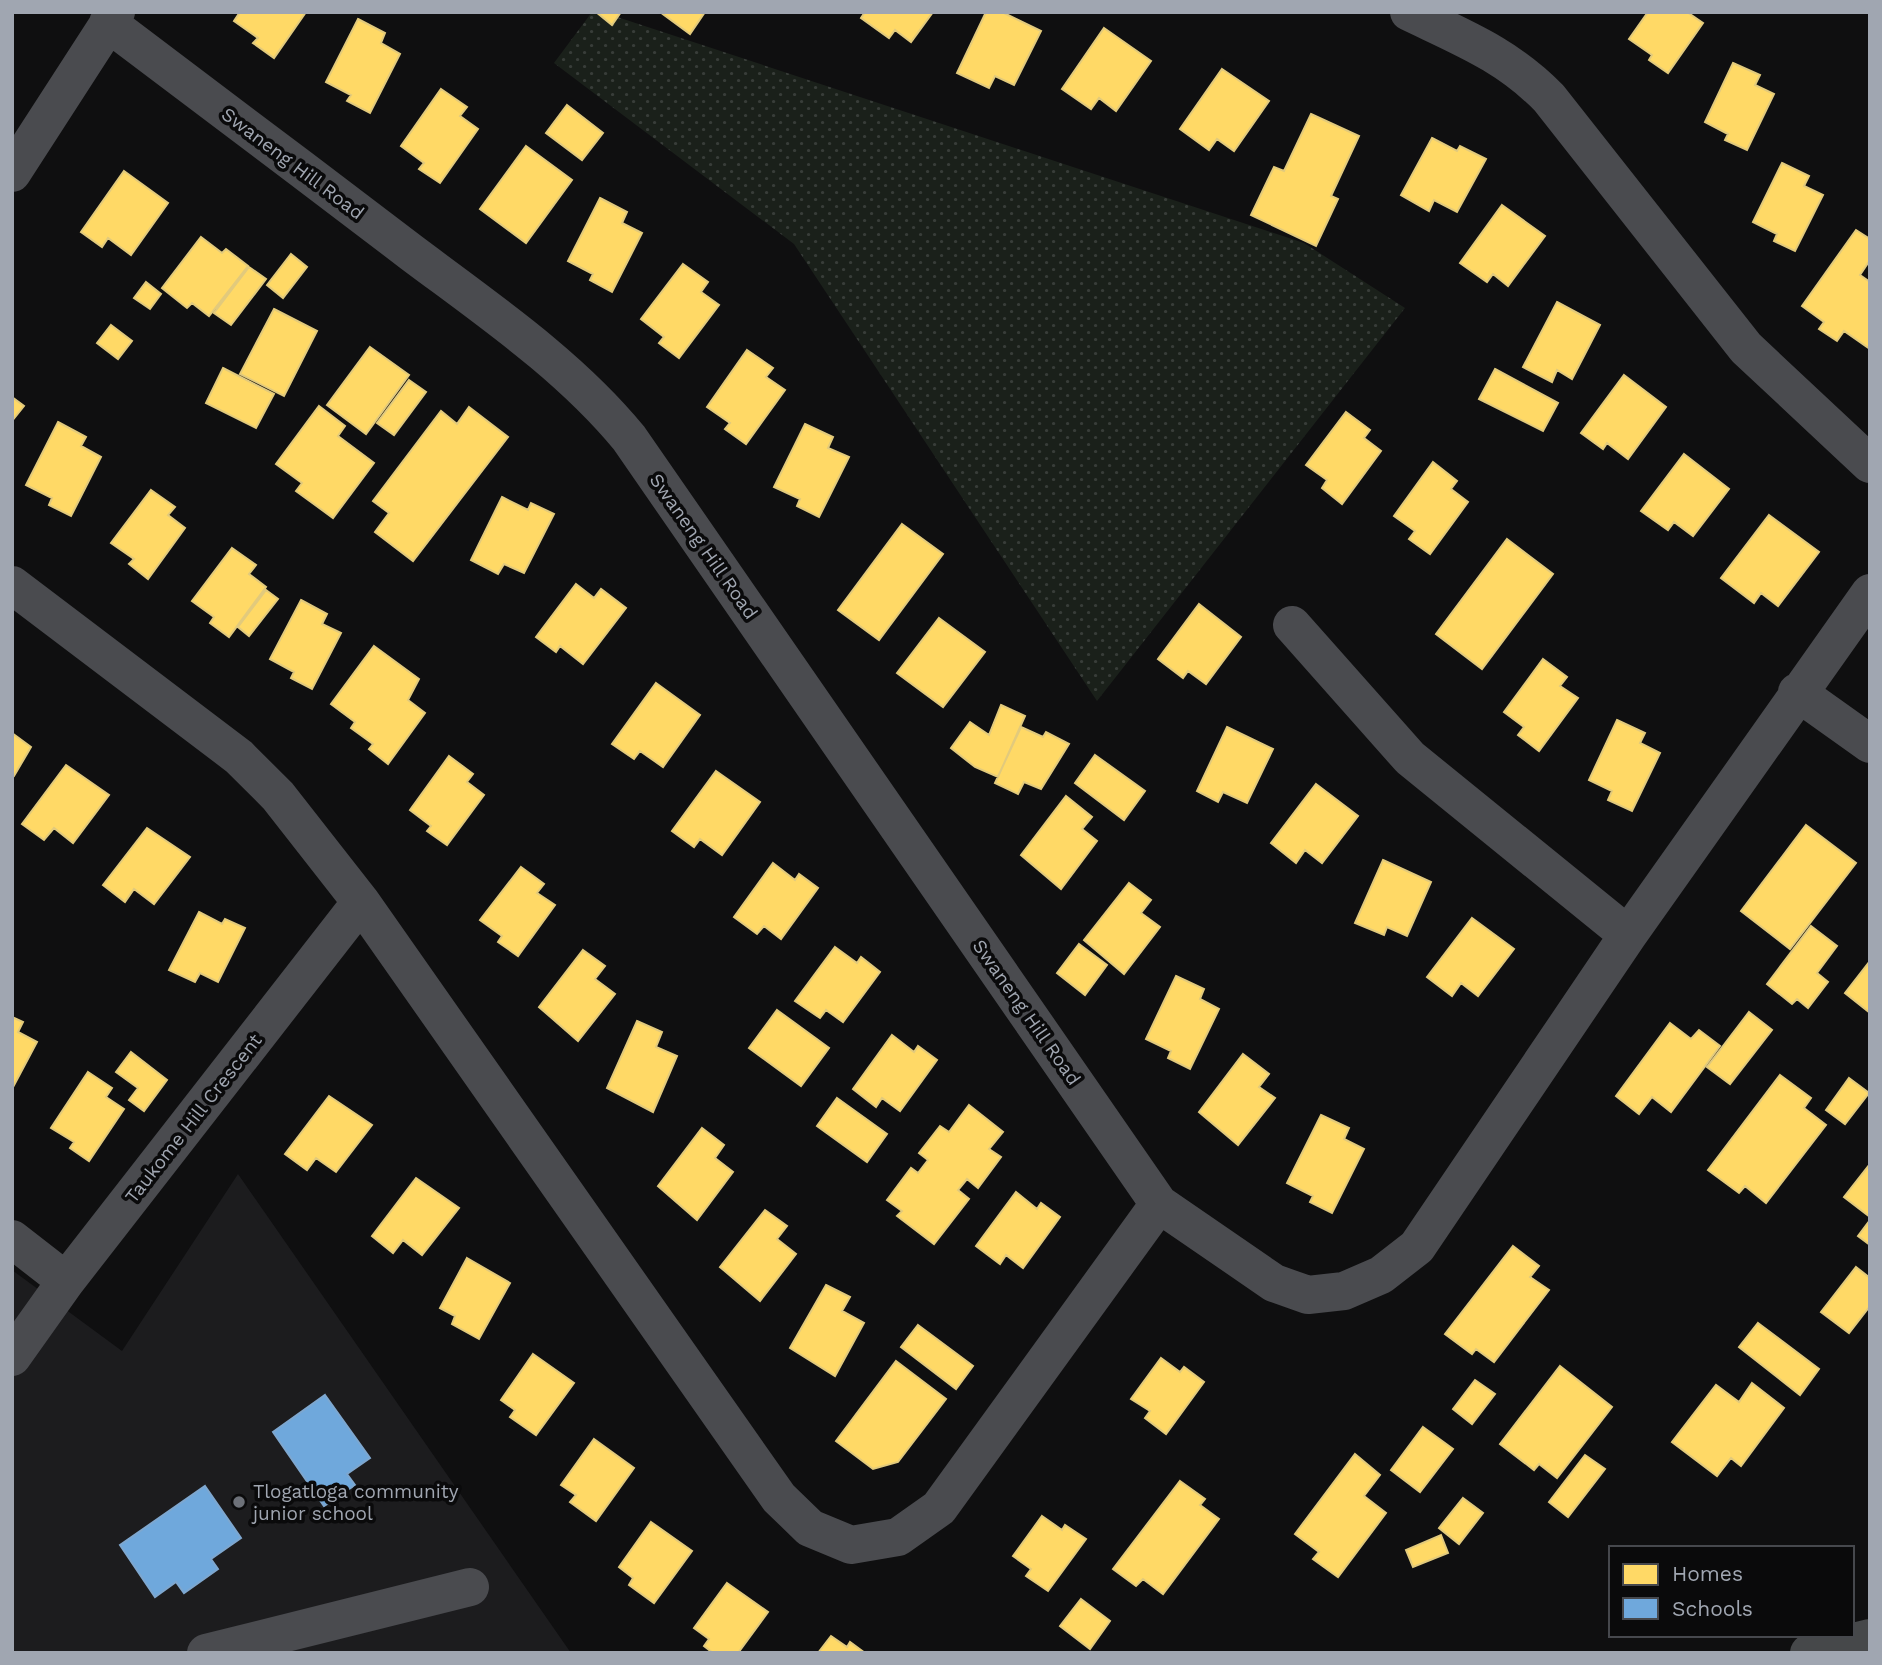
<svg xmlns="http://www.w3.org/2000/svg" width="1882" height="1665" viewBox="0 0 1882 1665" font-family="'Work Sans',sans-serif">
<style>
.built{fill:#1c1c1e}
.grass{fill:url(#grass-dots)}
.homes{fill:#ffd966;stroke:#e2ca7c;stroke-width:2}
.schools{fill:#6fa8dc;stroke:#7ea7cf;stroke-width:2}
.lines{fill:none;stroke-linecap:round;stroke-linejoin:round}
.minor{stroke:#4a4b4f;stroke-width:38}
.primary{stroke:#46484a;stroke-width:38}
.poi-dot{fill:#6d7179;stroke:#0a0a0b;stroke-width:2.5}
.labels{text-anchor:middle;stroke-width:7;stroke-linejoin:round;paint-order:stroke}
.street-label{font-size:19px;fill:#a0a6b1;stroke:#0a0a0b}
.poi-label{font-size:19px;fill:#a0a6b1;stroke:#0a0a0b;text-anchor:start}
</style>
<defs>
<pattern id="grass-dots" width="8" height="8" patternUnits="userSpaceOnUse" patternTransform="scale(1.75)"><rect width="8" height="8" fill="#1a201a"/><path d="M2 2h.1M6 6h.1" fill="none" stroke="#383d39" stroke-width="1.8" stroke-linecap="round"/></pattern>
</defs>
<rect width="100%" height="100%" fill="#0f0f10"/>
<path class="built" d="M238 1174 571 1653H12V1270L122 1351Z"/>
<path class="grass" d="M592 12H602L1304 243 1405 308 1097 701 794 244 554 63Z"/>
<path class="homes" d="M240 12H306L274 58 253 43 258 38 234 21Z
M596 12H621L612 25Z
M660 12H705L690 34Z
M865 12H933L911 42 895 30 889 38 861 18Z
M986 12H1002L1041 31 1014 85 995 76 989 88 957 73Z
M1648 12H1687L1703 23 1668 73 1649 60 1652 55 1629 39Z
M358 19 385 33 381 43 400 54 370 113 347 101 351 95 326 82Z
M1104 28 1151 61 1116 111 1099 98 1091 109 1062 89Z
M1733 63 1760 75 1755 85 1774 94 1747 150 1725 140 1728 134 1705 122Z
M1222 69 1269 101 1234 151 1217 139 1209 150 1180 129Z
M441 89 467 107 460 116 478 129 440 183 419 169 424 163 401 146Z
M567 105 603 133 582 160 546 133Z
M1311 114 1359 136 1331 196 1338 199 1316 246 1251 215 1274 167 1284 171Z
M1432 138 1457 151 1460 146 1486 159 1457 212 1434 200 1429 211 1401 195Z
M526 146 572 180 526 243 480 209Z
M1782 163 1809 176 1804 186 1823 195 1795 251 1774 241 1777 234 1753 222Z
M124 171 168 203 131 255 108 238 102 247 81 232Z
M600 198 627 212 622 223 642 233 612 292 590 280 593 274 568 261Z
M1502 205 1545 236 1508 286 1493 274 1487 282 1460 263Z
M1856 230 1870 239V260L1860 275 1870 282V349L1844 331 1837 341 1819 329 1824 322 1802 306Z
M201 237 222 253 226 249 248 266 209 316 192 303 187 308 162 288Z
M291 254 307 267 283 298 267 285Z
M683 264 708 282 701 292 719 305 679 358 659 343 664 337 641 319Z
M249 267 266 279 231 325 214 313Z
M146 282 161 294 150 309 134 298Z
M1557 302 1600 325 1572 379 1557 370 1552 382 1523 367Z
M274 309 317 331 284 396 240 374Z
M111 325 132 341 118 359 97 343Z
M370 347 409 375 366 434 327 405Z
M747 350 773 368 766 377 785 390 746 444 725 429 730 423 707 407Z
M223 368 274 394 256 428 206 403Z
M1495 369 1558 403 1543 431 1479 399Z
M1624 375 1666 407 1628 459 1607 443 1603 449 1581 433Z
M409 380 426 392 394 435 377 423Z
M12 397 24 406 12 421Z
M319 406 345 426 338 436 374 463 333 518 296 491 302 483 276 464Z
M469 407 508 437 413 561 375 532 389 513 373 501 441 411 457 424Z
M1346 412 1370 430 1364 438 1381 451 1342 504 1322 488 1327 480 1306 465Z
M58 422 86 437 81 446 101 457 71 516 49 505 52 498 26 485Z
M805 424 833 437 828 448 849 457 819 517 797 506 800 499 774 487Z
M1684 454 1729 489 1693 536 1674 522 1668 530 1641 511Z
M1433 462 1457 481 1451 489 1468 502 1430 554 1409 539 1415 531 1394 516Z
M151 490 175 507 168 515 185 528 148 579 129 564 134 559 111 543Z
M502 497 528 510 531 503 554 514 524 573 504 564 498 574 471 560Z
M1769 515 1819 552 1778 606 1761 593 1754 603 1721 578Z
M902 524 943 554 879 640 838 610Z
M1507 539 1553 574 1482 669 1436 634Z
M232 548 256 565 249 574 266 587 229 637 210 623 214 617 192 601Z
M576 584 594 598 601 589 626 608 583 664 560 646 556 652 536 637Z
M266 590 278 599 249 636 238 627Z
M301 600 327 614 322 624 341 633 312 689 291 678 294 672 270 659Z
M1199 604 1241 637 1206 684 1188 671 1183 678 1158 659Z
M939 618 985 652 943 707 897 673Z
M374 646 419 679 408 700 425 713 388 764 369 749 373 744 351 728 355 722 331 704Z
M1543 659 1567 677 1560 686 1578 698 1539 751 1518 735 1524 727 1504 712Z
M656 683 700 715 663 767 640 751 634 759 612 744Z
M1001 705 1025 716 998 777 975 767 951 748 970 722 989 735Z
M1617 720 1645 733 1640 743 1660 753 1632 811 1608 800 1612 791 1589 780Z
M1021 727 1043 737 1046 732 1069 744 1041 789 1024 782 1018 794 995 783Z
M1227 727 1273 749 1247 803 1223 792 1218 802 1197 791Z
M12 733 31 747 14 776 12 775Z
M1095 755 1145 791 1124 820 1075 783Z
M449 756 473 774 467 782 484 795 447 845 427 831 431 826 410 810Z
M66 765 109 795 73 843 54 828 44 840 22 824Z
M716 771 760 802 722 855 700 839 694 847 672 831Z
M1316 784 1358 816 1322 863 1305 850 1296 863 1271 843Z
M1066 796 1092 817 1082 829 1097 841 1061 889 1021 855Z
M1806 825 1856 863 1790 949 1741 911Z
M147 828 190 857 154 904 134 889 125 902 103 885Z
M1383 860 1431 882 1407 936 1387 927 1384 935 1355 923Z
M773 863 795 880 799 874 818 888 781 939 764 926 757 934 734 917Z
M521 867 544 884 537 893 555 905 518 956 498 942 502 936 480 920Z
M1129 883 1151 900 1141 913 1160 927 1124 974 1084 940Z
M199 912 222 924 225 919 245 928 218 982 200 973 195 982 169 970Z
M1472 918 1514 949 1478 996 1461 983 1452 996 1427 977Z
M1811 926 1837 946 1817 973 1828 982 1808 1008 1797 999 1792 1004 1767 984Z
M1079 944 1107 965 1085 995 1057 973Z
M835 947 857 963 861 957 880 972 843 1022 826 1010 820 1018 795 1001Z
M583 950 605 966 595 979 615 994 578 1041 539 1007Z
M1870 961V1013L1845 993Z
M1176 976 1204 989 1200 999 1219 1009 1190 1069 1168 1058 1171 1051 1146 1039Z
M777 1010 829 1048 801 1086 749 1048Z
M1749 1012 1772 1030 1730 1084 1707 1067Z
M12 1017 23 1022 18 1032 37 1042 12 1089Z
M637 1021 662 1032 656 1047 677 1056 653 1112 607 1088Z
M1670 1023 1691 1039 1699 1030 1720 1046 1671 1112 1652 1097 1639 1114 1616 1096Z
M892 1035 914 1052 918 1046 937 1060 900 1111 882 1098 876 1107 853 1089Z
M131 1052 167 1080 144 1111 129 1100 138 1088 116 1072Z
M1243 1054 1269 1074 1259 1087 1275 1098 1238 1145 1199 1112Z
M88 1072 112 1088 106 1097 124 1109 89 1161 70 1148 74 1142 51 1128Z
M1780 1075 1811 1098 1804 1108 1826 1125 1766 1203 1745 1186 1739 1193 1708 1170Z
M1849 1078 1869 1093 1845 1124 1826 1110Z
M329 1096 372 1125 336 1172 316 1158 307 1170 285 1154Z
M837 1098 887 1134 867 1162 817 1126Z
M969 1105 1003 1132 989 1149 1001 1157 978 1188 967 1179 958 1190 969 1199 934 1244 897 1216 902 1211 887 1200 911 1168 918 1173 928 1160 919 1153 940 1126 949 1132Z
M1321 1115 1349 1128 1344 1139 1364 1149 1332 1213 1310 1202 1313 1196 1287 1183Z
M702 1128 724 1145 715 1158 733 1172 697 1220 658 1186Z
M1870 1164V1217L1844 1197Z
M416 1178 459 1208 422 1255 403 1240 393 1253 372 1236Z
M1016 1192 1037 1209 1041 1203 1060 1217 1023 1268 1006 1255 1000 1264 976 1246Z
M765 1210 787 1226 777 1239 796 1254 760 1301 720 1267Z
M1870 1220V1245L1858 1236Z
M1513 1246 1539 1266 1530 1277 1549 1290 1494 1362 1476 1349 1472 1354 1445 1334Z
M467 1258 510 1283 479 1339 452 1324 455 1316 440 1308Z
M1856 1267 1870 1278V1306L1849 1333 1821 1312Z
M826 1285 850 1297 842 1311 864 1323 835 1376 790 1348Z
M1758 1323 1819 1369 1800 1395 1739 1347Z
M918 1325 973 1366 956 1389 901 1347Z
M533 1354 574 1383 536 1435 510 1417 515 1410 501 1400Z
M1161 1358 1180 1372 1184 1367 1204 1382 1166 1434 1145 1418 1150 1411 1131 1399Z
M896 1361 946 1399 898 1462 873 1469 836 1441Z
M1560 1366 1612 1407 1557 1478 1539 1464 1534 1470 1500 1444Z
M1475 1380 1495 1394 1472 1424 1453 1409Z
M1752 1383 1784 1408 1741 1466 1731 1458 1717 1476 1672 1442 1716 1385 1739 1402Z
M1423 1427 1453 1449 1420 1492 1391 1470Z
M594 1439 634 1468 596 1521 570 1502 576 1495 561 1485Z
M1355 1454 1380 1475 1364 1496 1386 1513 1338 1577 1313 1559 1319 1552 1295 1534Z
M1585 1455 1605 1469 1568 1517 1549 1502Z
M1180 1481 1205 1499 1200 1505 1219 1519 1163 1594 1143 1579 1136 1586 1113 1569Z
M1463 1498 1483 1513 1459 1544 1439 1528Z
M1042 1516 1062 1530 1065 1525 1086 1539 1048 1591 1026 1576 1031 1569 1013 1556Z
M651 1522 692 1551 654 1603 629 1585 633 1578 619 1567Z
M1441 1535 1448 1553 1413 1567 1406 1550Z
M727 1583 768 1612 738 1653H713L704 1646 709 1639 694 1628Z
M1081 1599 1110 1621 1090 1649 1060 1626Z
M831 1636 847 1647 850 1642 865 1653H818Z"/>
<path class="schools" d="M325 1395 370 1458 347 1474 355 1485 324 1506 273 1432Z
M205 1486 241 1538 211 1559 218 1569 184 1593 176 1582 155 1597 120 1545Z"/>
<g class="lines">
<path class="minor" d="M1409 12C1463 38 1507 55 1549 98L1746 348 1870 464
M108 23C209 99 311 176 412 253 488 310 569 365 629 438L1159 1204 1274 1283 1308 1295 1344 1291 1381 1275 1417 1247 1628 935 1870 593
M12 173 116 12
M12 585 239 757 278 796 361 902 779 1498 810 1528 851 1545 898 1537 939 1508 1159 1204
M1292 625 1410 758 1628 935
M1797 692 1870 744
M12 1239 66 1281
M12 1357 66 1281 361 902
M206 1653 470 1587"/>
<path class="primary" d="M1809 1653 1870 1638"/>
</g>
<circle class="poi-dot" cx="239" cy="1502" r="7"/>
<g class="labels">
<g class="street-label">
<text transform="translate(293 163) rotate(37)" y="7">Swaneng Hill Road</text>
<text transform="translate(704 546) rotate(55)" y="7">Swaneng Hill Road</text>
<text transform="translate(1027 1012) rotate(55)" y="7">Swaneng Hill Road</text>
<text transform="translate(193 1118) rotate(-52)" y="7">Taukome Hill Crescent</text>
</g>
<g class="poi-label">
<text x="253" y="1498">Tlogatloga community<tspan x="253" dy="22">junior school</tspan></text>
</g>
</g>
<rect width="1882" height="1665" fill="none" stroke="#a0a6b1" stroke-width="28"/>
<rect x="1609" y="1546" width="245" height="91" fill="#0a0a0b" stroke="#46484d" stroke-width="2"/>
<rect x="1623" y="1564" width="35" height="21" fill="#ffd966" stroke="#46484d" stroke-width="2"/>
<text x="1672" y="1581" font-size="21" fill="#a0a6b1">Homes</text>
<rect x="1623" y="1598" width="35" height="21" fill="#6fa8dc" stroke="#46484d" stroke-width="2"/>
<text x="1672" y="1616" font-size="21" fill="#a0a6b1">Schools</text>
</svg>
